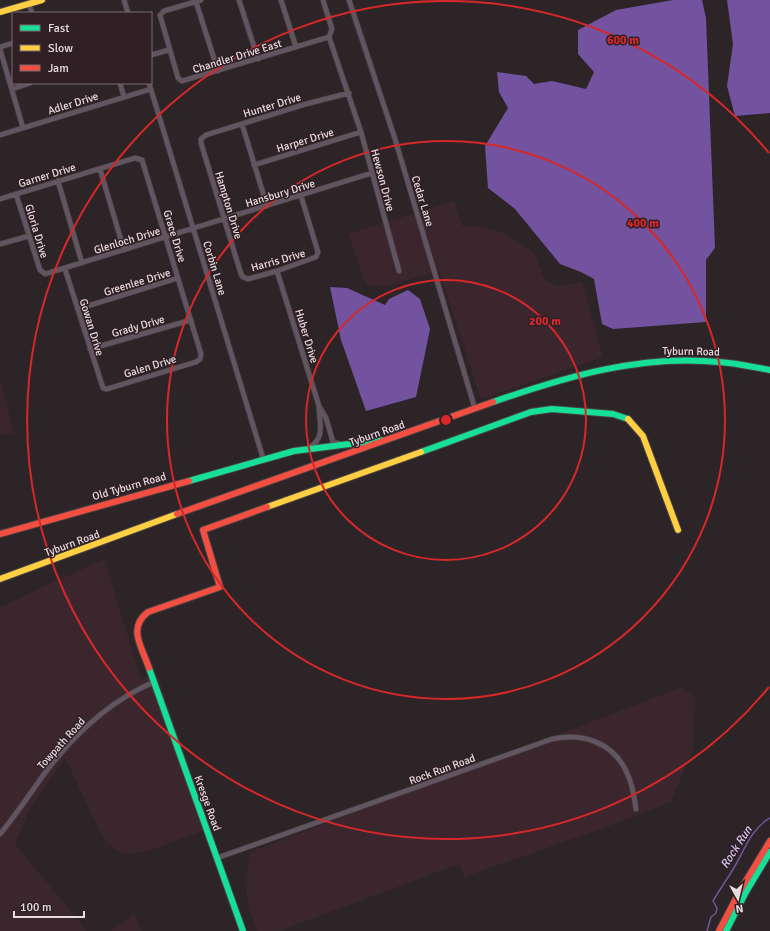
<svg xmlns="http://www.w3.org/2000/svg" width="770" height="931" viewBox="0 0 770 931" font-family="Signika,sans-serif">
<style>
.built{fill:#3b262e}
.water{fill:#73539f}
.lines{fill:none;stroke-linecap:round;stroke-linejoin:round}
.stream{stroke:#73539f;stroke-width:1.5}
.street-casing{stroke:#494244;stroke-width:6}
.fast-casing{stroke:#494244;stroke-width:8}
.slow-casing{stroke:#494244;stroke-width:8}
.jam-casing{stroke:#494244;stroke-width:8}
.street{stroke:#625461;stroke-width:4.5}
.fast{stroke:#16e098;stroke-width:6}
.slow{stroke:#ffcf43;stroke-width:6}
.jam{stroke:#f24e42;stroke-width:6}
.ring{fill:none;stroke:#d62828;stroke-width:2}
.labels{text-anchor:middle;stroke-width:3;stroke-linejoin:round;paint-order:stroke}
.street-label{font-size:11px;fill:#e7dbdf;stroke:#302026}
.water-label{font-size:12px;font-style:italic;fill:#d7c8f5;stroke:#302026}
.centre{fill:#d62828;stroke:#302026;stroke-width:2}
.ring-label{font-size:12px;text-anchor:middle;font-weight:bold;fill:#d62828;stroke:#302026;stroke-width:3;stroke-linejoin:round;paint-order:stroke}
</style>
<rect width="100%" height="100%" fill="#2c2427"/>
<path class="built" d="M454 201 462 226H479L504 233 521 243 534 254 545 280 558 286 582 282 603 357 481 399 439 271 389 286 366 285 348 234Z
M0 378 14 433 0 435Z
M104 559 141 679 157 674 211 828 145 852 127 854 115 850 103 838 65 758 29 810 15 844 87 931H0V607Z
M683 687 695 699 693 749 671 802 598 830 464 877 459 864 279 931H257L249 907 247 894 246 879 250 852Z
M134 913 142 931H111Z"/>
<path class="water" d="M673 0H702L706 18 715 248 706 260V322L613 329 602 324 594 279 581 272 560 264 515 209 488 188 485 146 508 108 499 92 497 72 526 76 534 84 552 81 586 89 594 72 578 54V30L616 10Z
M727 0H770V113L735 116 727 86 733 44Z
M330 287 347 288 385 305 389 299 408 290 420 299 430 329 416 397 366 411 341 340Z"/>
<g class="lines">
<path class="stream" d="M707 931 711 917 716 913 717 908 713 901C720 889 728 878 735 866 745 849 751 829 770 818"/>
<defs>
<path id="street" d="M124 0 128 13
M201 0 164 11 160 15 178 78 182 81 329 37
M239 0 258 59
M281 0 296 47
M323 0 332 29 329 37
M349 0 395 139 475 409
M196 2 218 71
M29 4 32 13
M329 37 361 132 399 271
M0 47 13 43
M0 49 23 128
M151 55 169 50
M120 83 124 97
M149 83 263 458
M12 89 30 83
M242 124 267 206
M0 135 151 89
M254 165 361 132
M100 169 124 250
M58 181 82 263
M16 194 40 270 45 274 372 173
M301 196 318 252 316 257 277 271 248 279 243 277 241 274 201 143V139L206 135 306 104 349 93
M0 199 135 158 142 160 201 354 200 359 196 362 107 389 103 388 65 269
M0 244 29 236
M277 271 319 406 326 418 333 442 340 444
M78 309 178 278
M90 349 191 320
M309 448C325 438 320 425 319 408
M0 834C17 814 31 792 47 770 75 734 111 700 154 682
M217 858 552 739C583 732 614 743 627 773 633 785 634 797 636 809"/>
<path id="fast" d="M493 402C565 377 641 354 719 362 736 363 753 367 770 370
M421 452 531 412 552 409 613 414 628 419
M189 481 294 451 381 440
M149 668 243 931
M726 931 746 892 770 852"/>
<path id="slow" d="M0 12 42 0
M628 419 643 436 678 530
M267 507 421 452
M0 579 177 514"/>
<path id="jam" d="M177 514 493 402
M0 534 189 481
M149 668C142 647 127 628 148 612L220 587 203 530 267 507
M719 931 741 889 770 841"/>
</defs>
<use href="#street" class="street-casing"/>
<use href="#fast" class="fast-casing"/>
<use href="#slow" class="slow-casing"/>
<use href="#jam" class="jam-casing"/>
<use href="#street" class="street"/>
<use href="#fast" class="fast"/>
<use href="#slow" class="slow"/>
<use href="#jam" class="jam"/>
</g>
<g class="ring">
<circle cx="446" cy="420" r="140"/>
<circle cx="446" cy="420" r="279"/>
<path d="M769 687A419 419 0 1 1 769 153"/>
</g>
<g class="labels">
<g class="street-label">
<text transform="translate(237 56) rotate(-17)" y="4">Chandler Drive East</text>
<text transform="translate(73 103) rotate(-17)" y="4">Adler Drive</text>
<text transform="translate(272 105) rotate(-17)" y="4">Hunter Drive</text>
<text transform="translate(305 140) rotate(-17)" y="4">Harper Drive</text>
<text transform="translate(47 175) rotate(-17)" y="4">Garner Drive</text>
<text transform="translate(383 180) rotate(75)" y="4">Hewson Drive</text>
<text transform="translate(280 193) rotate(-17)" y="4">Hansbury Drive</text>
<text transform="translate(423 201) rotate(73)" y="4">Cedar Lane</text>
<text transform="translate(229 205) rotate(73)" y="4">Hampton Drive</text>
<text transform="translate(37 231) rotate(73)" y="4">Gloria Drive</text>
<text transform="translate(175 236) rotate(73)" y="4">Grace Drive</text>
<text transform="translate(127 240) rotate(-17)" y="4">Glenloch Drive</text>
<text transform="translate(278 260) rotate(-16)" y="4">Harris Drive</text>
<text transform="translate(215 268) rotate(73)" y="4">Corbin Lane</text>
<text transform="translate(137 282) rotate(-17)" y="4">Greenlee Drive</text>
<text transform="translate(138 326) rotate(-16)" y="4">Grady Drive</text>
<text transform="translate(92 327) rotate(73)" y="4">Gowan Drive</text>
<text transform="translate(307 336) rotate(73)" y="4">Huber Drive</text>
<text transform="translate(691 351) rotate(1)" y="4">Tyburn Road</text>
<text transform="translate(150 366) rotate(-17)" y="4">Galen Drive</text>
<text transform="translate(377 433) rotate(-19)" y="4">Tyburn Road</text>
<text transform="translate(129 486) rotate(-16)" y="4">Old Tyburn Road</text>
<text transform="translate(72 543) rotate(-20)" y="4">Tyburn Road</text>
<text transform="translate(61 743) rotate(-48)" y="4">Towpath Road</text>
<text transform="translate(442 769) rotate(-20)" y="4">Rock Run Road</text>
<text transform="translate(208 803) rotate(70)" y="4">Kresge Road</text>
</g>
<g class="water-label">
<text transform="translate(736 847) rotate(-57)" y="4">Rock Run</text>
</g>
</g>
<circle cx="446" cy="420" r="6" class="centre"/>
<g class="ring-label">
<text x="623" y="44">600 m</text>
<text x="643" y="227">400 m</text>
<text x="545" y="325">200 m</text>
</g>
<rect x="12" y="12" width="140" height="72" fill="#302026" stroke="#796b70"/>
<rect x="20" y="25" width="20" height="6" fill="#16e098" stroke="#796b70"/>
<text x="48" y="32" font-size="12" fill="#e7dbdf">Fast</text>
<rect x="20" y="45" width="20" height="6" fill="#ffcf43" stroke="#796b70"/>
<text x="48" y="52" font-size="12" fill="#e7dbdf">Slow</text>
<rect x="20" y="65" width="20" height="6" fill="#f24e42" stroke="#796b70"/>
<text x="48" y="72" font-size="12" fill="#e7dbdf">Jam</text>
<g transform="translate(738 899) rotate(172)" stroke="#302026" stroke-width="3" paint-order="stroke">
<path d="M0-3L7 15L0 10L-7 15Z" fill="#e7dbdf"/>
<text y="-6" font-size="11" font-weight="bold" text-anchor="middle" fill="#e7dbdf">N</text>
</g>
<path d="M14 911v6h70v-6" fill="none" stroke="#e7dbdf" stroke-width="2"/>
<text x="20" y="911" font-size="12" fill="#e7dbdf" stroke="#302026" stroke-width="3" paint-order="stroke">100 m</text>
</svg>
